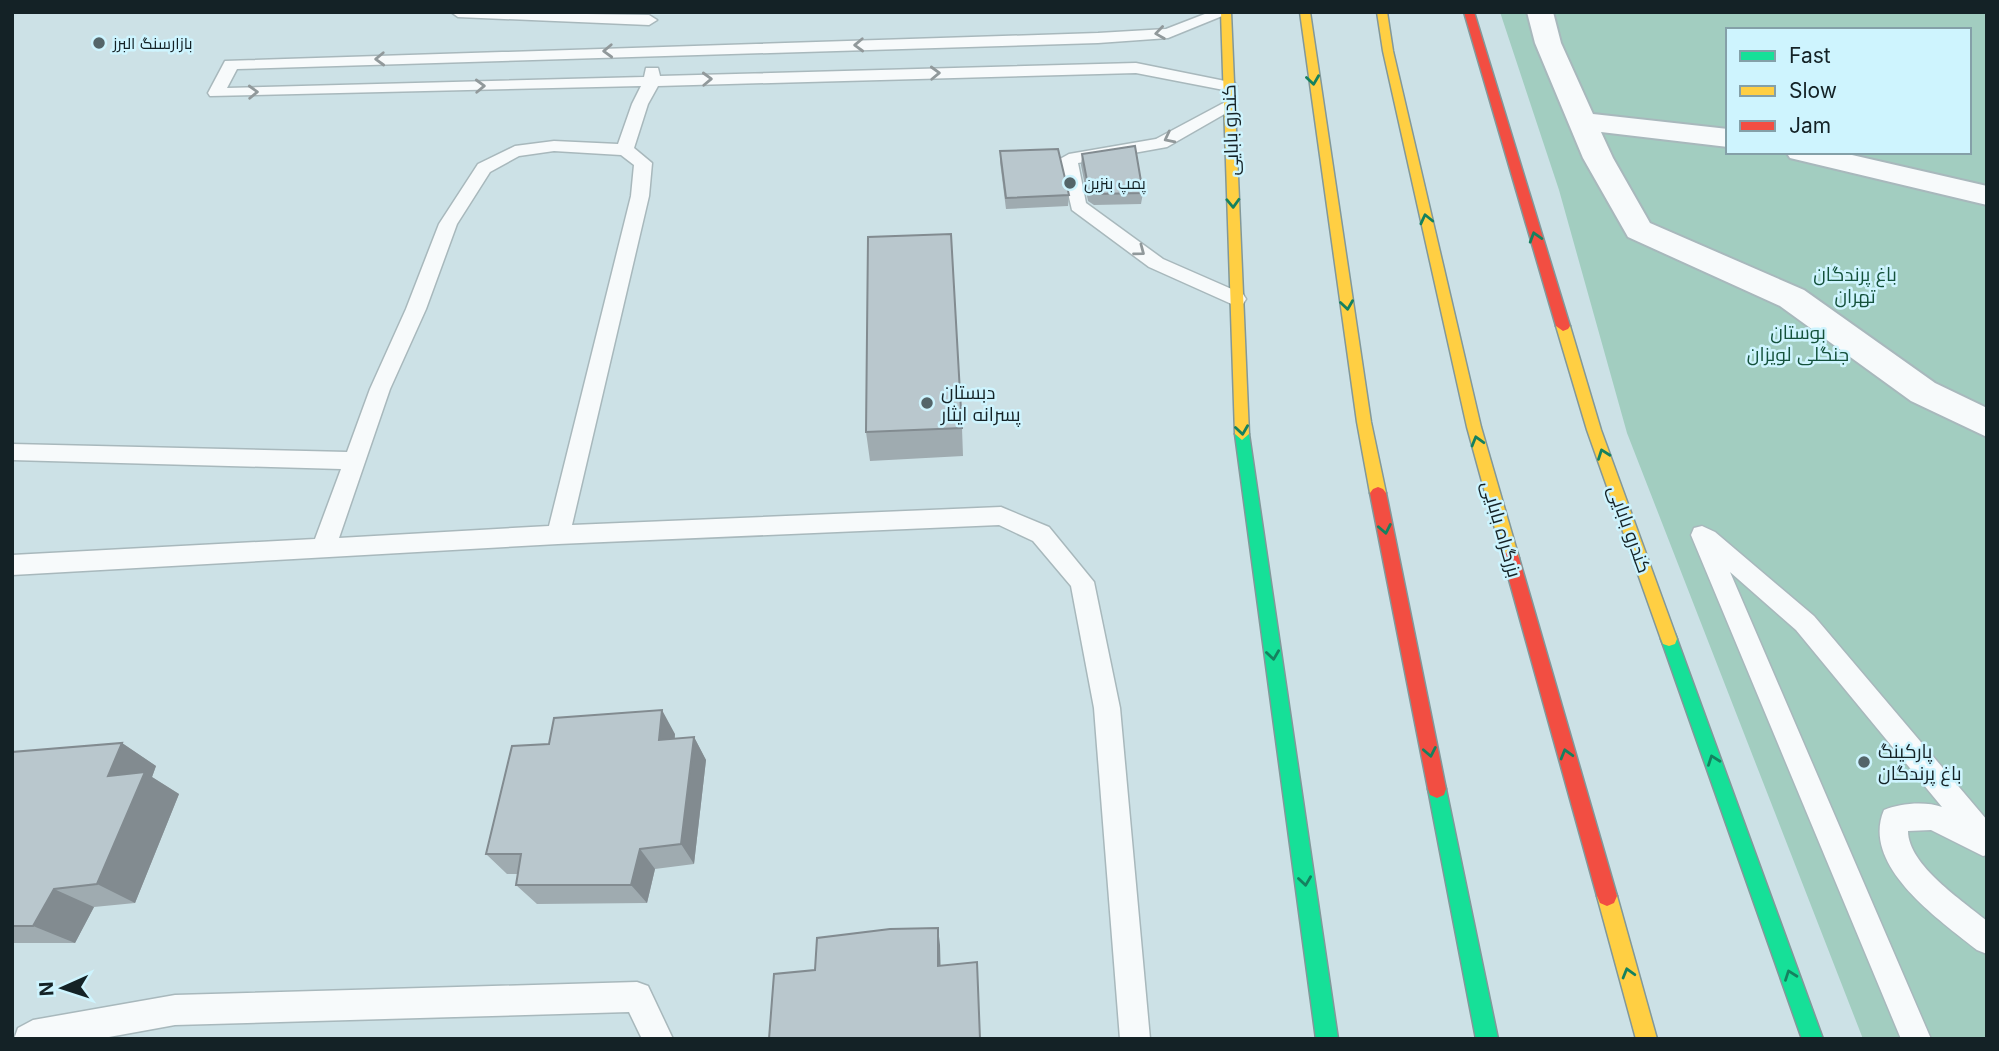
<svg xmlns="http://www.w3.org/2000/svg" width="1999" height="1051" viewBox="0 0 1999 1051" font-family="Inter,Cairo,sans-serif">
<style>
.green{fill:#a2cdc0;fill-rule:evenodd}
.lines{fill:none;stroke-linecap:round;stroke-linejoin:round}
.lane-casing{stroke:#a8b8bc;stroke-width:3}
.street-casing{stroke:#a8b8bc;stroke-width:4}
.fast-casing{stroke:#82989a;stroke-width:3}
.slow-casing{stroke:#82989a;stroke-width:3}
.jam-casing{stroke:#82989a;stroke-width:3}
.lane{fill:#f7fafb;fill-rule:evenodd}
.street{fill:#f7fafb;fill-rule:evenodd}
.fast{fill:#16e098;fill-rule:evenodd}
.slow{fill:#ffcf43;fill-rule:evenodd}
.jam{fill:#f24e42;fill-rule:evenodd}
.wall{fill:#9fabb0}
.shaded-wall{fill:#828b90}
.building{fill:#b9c7cd;stroke:#828b90;stroke-width:2}
.oneway{stroke:#91999b}
.oneway2{stroke:#15815f}
.poi-dot{fill:#546569;stroke:#cef4fe;stroke-width:2.5}
.labels{text-anchor:middle;stroke-width:5;stroke-linejoin:round;paint-order:stroke}
.far-poi-label{font-size:16px;fill:#142226;stroke:#cef4fe;text-anchor:start}
.street-label{font-size:19px;fill:#142226;stroke:#cef4fe}
.park-label{font-size:19px;fill:#14513b;stroke:#cef4fe}
.poi-label{font-size:19px;fill:#142226;stroke:#cef4fe;text-anchor:start}
</style>
<rect width="100%" height="100%" fill="#cce1e6"/>
<path class="green" d="M1500 12H1987V1039H1863L1627 433 1559 190ZM1728 30H1969V152H1728Z"/>
<g class="lines">
<defs>
<path id="lane" d="M451 12 649 15 657 20 649 25 458 17Z
M1210 12H1232L1168 38 1098 43 237 69 227 88 644 77 646 68H658L660 76 1136 63 1235 83 1237 86 1229 91 1136 73 658 86 648 104 634 148 652 163 649 196 572 525 1001 507 1049 527 1094 582 1120 708 1150 1039H1120L1094 708 1071 586 1033 541 999 525 558 544 12 575V555L315 539 341 469 12 460V444L347 452 370 389 406 309 439 224 478 164 515 146 554 141 618 144 632 104 641 86 210 96 208 93 225 61 1098 33 1166 29ZM554 151 621 155 634 165 631 196 549 526 339 538 390 389 426 309 457 224 490 172 519 156Z
M1229 100 1237 105 1235 108 1167 147 1078 163 1086 203 1163 259 1243 294 1246 299 1243 304 1236 306 1149 267 1072 210 1060 159 1069 154 1156 139Z
M1702 526 1715 532 1814 616 1987 820V855L1983 856 1931 830 1908 831C1908 865 1963 901 1987 921V954L1977 950C1940 920 1860 866 1884 810 1900 803 1926 801 1942 807L1796 630 1730 572 1931 1039H1901L1691 535 1694 528Z
M637 982 648 986 673 1039H642L629 1012 175 1025 98 1039H14L18 1028 33 1020 175 995Z"/>
<path id="street" d="M1527 12H1553L1561 43 1593 114 1728 129V147L1601 132 1613 158 1650 223 1804 290 1935 383 1987 408V437L1911 401 1780 306 1628 237 1583 158 1535 43Z
M1786 152H1839L1987 186V205L1790 158Z"/>
<path id="fast" d="M1242 428 1249 434 1338 1039H1316L1235 434Z
M1669 632 1675 634 1677 639 1823 1039H1802L1661 639 1663 634Z
M1437 780 1444 783 1446 789 1498 1039H1476L1428 789 1430 783Z"/>
<path id="slow" d="M1221 12H1231L1249 434 1242 440 1235 434Z
M1300 12H1310L1371 422 1386 493 1383 497H1373L1370 493 1357 422Z
M1377 12H1387L1393 51 1481 427 1519 558 1517 563H1505L1503 558 1467 427 1383 51Z
M1563 321 1570 326 1601 430 1677 639 1675 644 1669 646 1663 644 1661 639 1587 430 1556 326Z
M1607 886 1614 889 1617 896 1657 1039H1636L1597 896 1600 889Z"/>
<path id="jam" d="M1464 12H1474L1570 326 1568 329 1563 331 1556 326Z
M1378 487 1383 489 1386 493 1446 789 1444 795 1437 798 1430 795 1428 789 1370 493 1373 489Z
M1511 551 1517 553 1519 558 1617 896 1614 903 1607 906 1600 903 1597 896 1503 558 1505 553Z"/>
</defs>
<use href="#lane" class="lane-casing"/>
<use href="#street" class="street-casing"/>
<use href="#fast" class="fast-casing"/>
<use href="#slow" class="slow-casing"/>
<use href="#jam" class="jam-casing"/>
<use href="#lane" class="lane"/>
<use href="#street" class="street"/>
<use href="#fast" class="fast"/>
<use href="#slow" class="slow"/>
<use href="#jam" class="jam"/>
</g>
<path class="wall" d="M1000 151 1069 195 1068 206 1006 209 1000 162Z
M1082 154 1143 193 1141 204 1094 205 1088 201 1081 165Z
M962 428 963 456 870 461 866 432Z
M675 734V739L694 737 706 760 694 864 655 869 647 903 537 904 516 885 518 874H507L486 854Z
M122 743 156 766 152 777 179 794 135 903 94 907 75 943H12V752Z"/>
<path class="shaded-wall" d="M662 710 675 734 672 763 659 740Z
M694 737 706 760 694 864 681 844Z
M122 743 156 766 152 777 179 794 135 903 97 884 108 776Z
M640 849 655 869 647 903 631 885Z
M54 889 94 907 75 943 33 926Z
M938 928 940 945 941 982 938 966Z"/>
<path class="building" d="M1135 146 1143 193 1095 194 1089 191 1082 154Z
M1058 149 1069 195 1006 198 1000 151Z
M951 234 962 428 866 432 868 237Z
M662 710 659 740 694 737 681 844 640 849 631 885H516L521 854H486L512 746 549 744 554 718Z
M122 743 108 776 145 772 97 884 54 889 33 926H12V752Z
M938 928V966L977 962 980 1039H769L774 974 815 970 817 938 890 929Z"/>
<defs><path id="oneway-chevron" d="M-2-3.5L2.5 0L-2 3.5" fill="none" stroke-width="1.6" stroke-linecap="round" stroke-linejoin="round" transform="scale(1.75)"/></defs>
<g class="oneway">
<use href="#oneway-chevron" transform="translate(1160 33) rotate(172)"/>
<use href="#oneway-chevron" transform="translate(859 45) rotate(178)"/>
<use href="#oneway-chevron" transform="translate(608 51) rotate(178)"/>
<use href="#oneway-chevron" transform="translate(380 59) rotate(178)"/>
<use href="#oneway-chevron" transform="translate(935 73) rotate(-2)"/>
<use href="#oneway-chevron" transform="translate(707 79) rotate(-2)"/>
<use href="#oneway-chevron" transform="translate(480 86) rotate(-2)"/>
<use href="#oneway-chevron" transform="translate(253 92) rotate(-2)"/>
<use href="#oneway-chevron" transform="translate(1169 138) rotate(153)"/>
<use href="#oneway-chevron" transform="translate(1140 251) rotate(37)"/>
</g>
<g class="oneway2">
<use href="#oneway-chevron" transform="translate(1313 80) rotate(82)"/>
<use href="#oneway-chevron" transform="translate(1233 203) rotate(88)"/>
<use href="#oneway-chevron" transform="translate(1426 219) rotate(-103)"/>
<use href="#oneway-chevron" transform="translate(1535 237) rotate(-107)"/>
<use href="#oneway-chevron" transform="translate(1347 305) rotate(82)"/>
<use href="#oneway-chevron" transform="translate(1242 430) rotate(82)"/>
<use href="#oneway-chevron" transform="translate(1477 441) rotate(-106)"/>
<use href="#oneway-chevron" transform="translate(1603 454) rotate(-110)"/>
<use href="#oneway-chevron" transform="translate(1385 529) rotate(79)"/>
<use href="#oneway-chevron" transform="translate(1273 655) rotate(82)"/>
<use href="#oneway-chevron" transform="translate(1430 752) rotate(79)"/>
<use href="#oneway-chevron" transform="translate(1566 754) rotate(-106)"/>
<use href="#oneway-chevron" transform="translate(1713 760) rotate(-110)"/>
<use href="#oneway-chevron" transform="translate(1305 881) rotate(82)"/>
<use href="#oneway-chevron" transform="translate(1628 973) rotate(-106)"/>
<use href="#oneway-chevron" transform="translate(1790 975) rotate(-110)"/>
</g>
<g class="poi-dot">
<circle cx="99" cy="43" r="7"/>
<circle cx="1070" cy="183" r="7"/>
<circle cx="927" cy="403" r="7"/>
<circle cx="1864" cy="762" r="7"/>
</g>
<g class="labels">
<g class="far-poi-label">
<text x="113" y="49">بازارسنگ البرز</text>
<text x="1084" y="189">پمپ بنزین</text>
</g>
<g class="street-label">
<text transform="translate(1230 130) rotate(-92)" y="7">کندرو بابایی</text>
<text transform="translate(1502 529) rotate(74)" y="7">بزرگراه بابایی</text>
<text transform="translate(1630 529) rotate(70)" y="7">کندرو بابایی</text>
</g>
<g class="park-label">
<text x="1855" y="281">باغ پرندگان<tspan x="1855" dy="22">تهران</tspan></text>
<text x="1798" y="339">بوستان<tspan x="1798" dy="22">جنگلی لویزان</tspan></text>
</g>
<g class="poi-label">
<text x="941" y="399">دبستان<tspan x="941" dy="22">پسرانه ایثار</tspan></text>
<text x="1878" y="758">پارکینگ<tspan x="1878" dy="22">باغ پرندگان</tspan></text>
</g>
</g>
<rect width="1999" height="1051" fill="none" stroke="#142226" stroke-width="28"/>
<rect x="1726" y="28" width="245" height="126" fill="#cef4fe" stroke="#84a0a8" stroke-width="2"/>
<rect x="1740" y="51" width="35" height="10" fill="#16e098" stroke="#84a0a8" stroke-width="2"/>
<text x="1789" y="63" font-size="21" fill="#142226">Fast</text>
<rect x="1740" y="86" width="35" height="10" fill="#ffcf43" stroke="#84a0a8" stroke-width="2"/>
<text x="1789" y="98" font-size="21" fill="#142226">Slow</text>
<rect x="1740" y="121" width="35" height="10" fill="#f24e42" stroke="#84a0a8" stroke-width="2"/>
<text x="1789" y="133" font-size="21" fill="#142226">Jam</text>
<g transform="translate(63 988) rotate(267)" stroke="#cef4fe" stroke-width="5" paint-order="stroke">
<path d="M0-5L12 26L0 18L-12 26Z" fill="#142226"/>
<text y="-10" font-size="19" font-weight="bold" text-anchor="middle" fill="#142226">N</text>
</g>
</svg>
